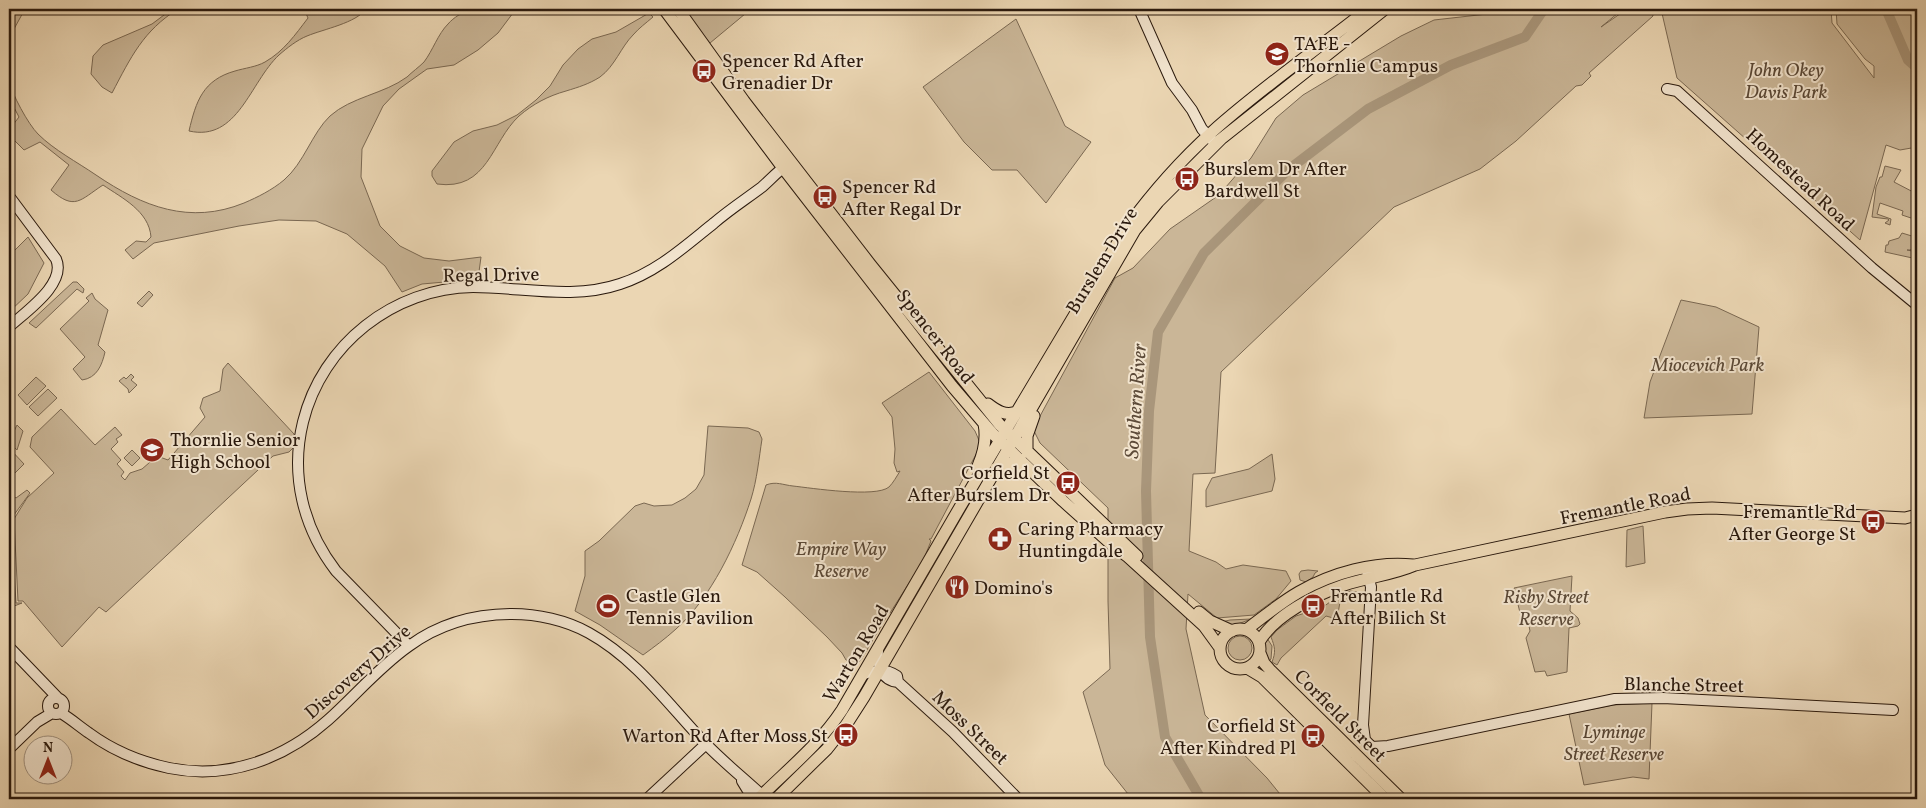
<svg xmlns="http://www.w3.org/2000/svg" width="1926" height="808" viewBox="0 0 1926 808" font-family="Vollkorn,serif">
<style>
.green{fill:#cab697;stroke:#7a6852}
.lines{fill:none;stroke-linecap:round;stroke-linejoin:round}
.river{stroke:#a9967b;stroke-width:10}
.secondary-casing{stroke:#2a190d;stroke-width:12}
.primary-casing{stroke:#2a190d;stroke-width:13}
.secondary{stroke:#f2e4ce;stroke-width:10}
.primary{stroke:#ebd6b3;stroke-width:11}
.labels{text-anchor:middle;stroke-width:4;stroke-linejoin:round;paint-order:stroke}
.poi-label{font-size:19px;fill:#2a190d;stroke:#f2e4ce;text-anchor:start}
.park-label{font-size:19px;font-style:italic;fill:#5a4836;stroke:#f2e4ce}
.street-label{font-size:19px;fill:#2a190d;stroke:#f2e4ce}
.water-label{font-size:20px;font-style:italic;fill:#5d4b39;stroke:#f2e4ce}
</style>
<rect width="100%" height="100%" fill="#ebd6b3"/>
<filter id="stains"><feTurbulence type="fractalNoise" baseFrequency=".004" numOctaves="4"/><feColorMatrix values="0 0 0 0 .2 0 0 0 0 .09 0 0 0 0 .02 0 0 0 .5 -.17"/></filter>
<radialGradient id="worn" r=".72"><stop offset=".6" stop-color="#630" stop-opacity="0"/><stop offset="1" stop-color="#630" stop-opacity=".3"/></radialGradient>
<path class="green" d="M14 9H25L9 38V13Z
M172 9H178C143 31 131 57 112 93L102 87 91 74 93 56 103 45 152 24Z
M304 9H366C356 23 324 29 307 36 297 40 287 48 279 55 250 82 238 142 189 131 196 101 203 80 235 71 245 68 256 67 265 62 284 51 295 35 308 18Z
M470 9H516L498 33 478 50 454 65 427 69 399 89 383 106 362 149 361 177 380 226 400 246 424 258 449 261 481 257 478 279 422 284 402 292 385 266 347 234 316 221 279 220 239 226 154 243 133 259 125 250 136 241 146 242 151 237C149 211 122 198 103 185 80 200 75 211 51 190L69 165 40 142 24 150 9 135V130L19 117 9 98V81C12 94 28 124 38 134 54 150 77 162 96 175 143 207 190 225 244 203 258 197 272 190 284 180 304 163 312 133 330 116 351 97 384 94 407 77 412 72 419 67 424 62 433 50 438 34 448 24 454 17 462 13 470 9Z
M683 9H751L710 43 684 13Z
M1501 9H1623L1601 27 1627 9H1652L1653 16 1589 73 1591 76 1582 85 1576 86 1516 141 1480 169 1394 207 1221 372 1215 473 1193 474 1189 551 1216 562 1226 569 1243 565 1286 571 1291 581 1276 599 1254 615 1217 618 1188 594 1186 629 1205 715 1267 778 1284 799H1132L1105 765 1083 692 1110 669 1108 601V508L1040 443 1033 429 1115 278 1133 268 1170 229 1219 195 1251 158 1276 118 1303 95 1401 36 1434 20 1496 13Z
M1661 9H1831L1832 23 1874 78V66L1865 59 1837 24 1836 9H1917V147L1900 150 1886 145 1860 240 1677 78Z
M649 13 653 17C646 23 639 28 633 35 621 47 615 66 600 77 589 84 579 87 566 91 548 96 533 104 519 116 491 142 488 191 437 184L432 176V171L454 142 473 131 497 125 517 115 536 100 550 86 563 65 578 49 592 39 616 32Z
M1016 19 1065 126 1091 142 1046 203 1017 170H992L964 142 923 87Z
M1885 166 1901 170 1894 182 1917 194V220L1902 215 1903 211 1880 203 1877 214 1891 219 1890 225 1885 223 1889 220 1888 219 1872 217 1876 187 1880 177H1882Z
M1902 233 1915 237 1911 250H1907L1917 252V259L1885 252 1886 245H1888L1889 241 1899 238Z
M28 237 44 263 28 294 9 312V252L14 251Z
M73 282H77L84 289 83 293 77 289 36 328 29 323Z
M149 291 153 295 142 307 137 303Z
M92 293 95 299 108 310 98 345 105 352C102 365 97 378 82 380L73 369 85 357 60 329 89 301 86 298Z
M1681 300 1716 307 1759 327 1752 414 1644 418 1650 382Z
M228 363 294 434V447L289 452 273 456 106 612 99 607 62 647 23 601H18L14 519 27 498 54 473 30 447 32 437 61 409 95 445 115 427 122 435 116 439 118 442 111 449 121 460 117 464 124 472 121 476 125 480 130 473 142 469 157 456 168 460 205 417 200 408 203 398 220 391 223 369Z
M929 372 975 431 981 445 931 539H929L931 541 923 561 890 613 887 612 885 616H887L861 660 857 664 846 660 842 653 827 637 785 597 757 572 742 565 766 485C776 481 783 485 793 486 811 488 876 498 889 487 893 483 897 476 900 471L897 472 894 463 895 449 892 417 882 403Z
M131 374 134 377 131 380 137 385 129 393 128 389 119 381 124 377 126 379Z
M36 377 46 386 27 405 18 395Z
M48 389 57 398 38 416 29 407Z
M17 425 23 431 17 450 9 442Z
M708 426 748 428 759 432 762 439C759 458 757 480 751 499 737 543 711 598 676 629 665 639 654 647 643 655L600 625 575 611 585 576V551L599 541 635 506 644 503 654 506 672 505 685 498 696 489 704 475Z
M9 448 24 464 15 473 9 467Z
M132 450 140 458 132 466 124 458Z
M1272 454 1275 479 1272 491 1206 507V490L1212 478 1249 469Z
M27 490 30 493 11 519 16 603H22L9 608V493L16 498Z
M1643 526 1645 563 1626 567 1627 530Z
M1308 570 1318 571 1315 573 1313 577 1306 582 1300 580 1299 574 1301 571Z
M1572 576 1570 611 1578 618 1580 624 1578 626 1569 628 1567 672 1547 676 1545 671 1535 672 1526 638 1530 631 1529 626 1522 621 1514 588Z
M1350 591 1357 592 1353 599 1340 602 1337 619 1326 616 1281 658 1277 665 1272 662C1276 652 1275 647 1271 637L1277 630 1296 616 1323 607 1337 597Z
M1251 619 1233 626 1221 622 1230 620Z
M1228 648a12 12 0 1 1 24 0a12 12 0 1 1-24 0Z
M1267 638 1272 646 1271 659 1269 661C1264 652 1261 647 1267 638Z
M1652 703 1649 779 1633 777 1584 785 1569 714 1613 705Z"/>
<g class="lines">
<path class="river" d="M1886 9 1908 60 1917 68
M1201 799 1165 737 1150 637 1146 491 1149 411 1158 332 1204 253 1288 170 1368 109 1451 65 1525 37 1544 9"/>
<defs>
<path id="secondary" d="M1139 9 1172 83 1192 110 1202 129 1213 141
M1667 89 1677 91 1872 268 1917 305
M9 196 56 259C67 284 25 312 9 327
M1367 571 1371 587 1363 725 1365 740 1372 747 1388 746 1615 699 1663 698 1893 710
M409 646 336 571C303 528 290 475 303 422 322 344 394 288 473 287 522 287 573 300 620 284 657 272 684 247 714 223 729 210 746 199 762 187 771 179 778 171 788 164
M9 647 57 697
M878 650C877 665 882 681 898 682L953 732 1018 799
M864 674C877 670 885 668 897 676L898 682
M48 706a8 8 0 1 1 16 0a8 8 0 1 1-16 0Z
M61 713C71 719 79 726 89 733 112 750 141 762 169 768 228 780 284 759 328 720 355 696 379 667 409 646 439 624 475 614 512 614 537 614 566 620 589 633 636 659 668 704 704 742 724 763 746 780 766 799
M9 749 37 722 52 713
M742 781 753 799
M647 799 706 744"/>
<path id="primary" d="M664 9 783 168 952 386 993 434 1063 501 1111 544 1127 556 1204 626 1220 648
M678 9 744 101 870 264 1000 425 1137 556
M988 404C997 411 1005 416 1017 412
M1027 452V436L1034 416
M978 466C984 452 987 439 984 424
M996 468 1008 463 1026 474
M1199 612 1210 621 1232 631
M1220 649a20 20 0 1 1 40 0a20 20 0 1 1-40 0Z
M1246 630C1263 617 1280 603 1299 592 1332 573 1375 561 1413 565
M1259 642C1275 615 1315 595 1344 585 1368 577 1392 575 1415 565L1665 512 1687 509 1712 508 1905 518 1917 515
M1260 653 1264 663 1271 671 1401 799
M1247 668 1262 677 1385 799
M758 799C787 770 819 745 842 710L960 507 1127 227C1152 193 1181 160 1212 132 1261 88 1316 50 1368 9
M776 799 827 749 846 725 864 697 1135 230 1158 202 1221 139 1385 9"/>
</defs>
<use href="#secondary" class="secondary-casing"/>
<use href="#primary" class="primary-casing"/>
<use href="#secondary" class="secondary"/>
<use href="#primary" class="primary"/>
</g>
<defs>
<symbol id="university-disc" viewBox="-11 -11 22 22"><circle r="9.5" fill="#8f2418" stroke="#f2e4ce"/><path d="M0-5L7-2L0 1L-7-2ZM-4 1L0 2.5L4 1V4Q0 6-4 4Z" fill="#fff"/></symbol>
<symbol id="bus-disc" viewBox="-11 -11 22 22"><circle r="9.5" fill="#8f2418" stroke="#f2e4ce"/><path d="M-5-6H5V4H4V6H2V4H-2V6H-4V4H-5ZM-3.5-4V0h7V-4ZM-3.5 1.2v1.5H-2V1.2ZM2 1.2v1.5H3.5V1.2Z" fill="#fff"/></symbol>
<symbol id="school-disc" viewBox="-11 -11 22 22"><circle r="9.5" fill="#8f2418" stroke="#f2e4ce"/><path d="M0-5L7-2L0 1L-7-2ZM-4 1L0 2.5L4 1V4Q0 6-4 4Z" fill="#fff"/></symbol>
<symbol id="pharmacy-disc" viewBox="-11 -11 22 22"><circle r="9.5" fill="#8f2418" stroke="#f2e4ce"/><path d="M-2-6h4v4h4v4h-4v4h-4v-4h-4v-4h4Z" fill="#fff"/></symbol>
<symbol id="restaurant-disc" viewBox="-11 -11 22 22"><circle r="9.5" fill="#8f2418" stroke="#f2e4ce"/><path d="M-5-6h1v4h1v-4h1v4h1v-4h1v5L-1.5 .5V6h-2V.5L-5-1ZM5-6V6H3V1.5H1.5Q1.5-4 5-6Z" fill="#fff"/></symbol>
<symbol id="stadium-disc" viewBox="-11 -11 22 22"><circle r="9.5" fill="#8f2418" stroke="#f2e4ce"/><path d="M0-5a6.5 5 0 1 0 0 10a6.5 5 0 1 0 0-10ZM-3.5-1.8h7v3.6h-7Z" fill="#fff"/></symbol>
</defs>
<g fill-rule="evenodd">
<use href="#university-disc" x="1263" y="40" width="28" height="28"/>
<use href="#bus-disc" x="690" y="57" width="28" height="28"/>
<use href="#bus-disc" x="1173" y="165" width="28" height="28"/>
<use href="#bus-disc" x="811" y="183" width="28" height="28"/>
<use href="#school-disc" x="138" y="436" width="28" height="28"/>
<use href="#bus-disc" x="1054" y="469" width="28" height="28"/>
<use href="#bus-disc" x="1859" y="508" width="28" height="28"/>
<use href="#pharmacy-disc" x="986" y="525" width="28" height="28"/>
<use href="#restaurant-disc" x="943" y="573" width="28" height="28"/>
<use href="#stadium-disc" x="594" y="592" width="28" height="28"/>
<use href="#bus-disc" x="1299" y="592" width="28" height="28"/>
<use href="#bus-disc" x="832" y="721" width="28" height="28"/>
<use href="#bus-disc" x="1299" y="722" width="28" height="28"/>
</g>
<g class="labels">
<g class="poi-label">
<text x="1294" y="50">TAFE -<tspan x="1294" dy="22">Thornlie Campus</tspan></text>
<text x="722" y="67">Spencer Rd After<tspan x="722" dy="22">Grenadier Dr</tspan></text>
<text x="1204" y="175">Burslem Dr After<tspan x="1204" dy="22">Bardwell St</tspan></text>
<text x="842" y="193">Spencer Rd<tspan x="842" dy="22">After Regal Dr</tspan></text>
<text x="170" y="446">Thornlie Senior<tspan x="170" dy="22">High School</tspan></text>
<text x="1050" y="479" text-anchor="end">Corfield St<tspan x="1050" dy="22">After Burslem Dr</tspan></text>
<text x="1856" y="518" text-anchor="end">Fremantle Rd<tspan x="1856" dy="22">After George St</tspan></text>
<text x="1018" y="535">Caring Pharmacy<tspan x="1018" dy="22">Huntingdale</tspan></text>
<text x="974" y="594">Domino's</text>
<text x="626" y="602">Castle Glen<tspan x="626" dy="22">Tennis Pavilion</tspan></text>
<text x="1330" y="602">Fremantle Rd<tspan x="1330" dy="22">After Bilich St</tspan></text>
<text x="1296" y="732" text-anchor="end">Corfield St<tspan x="1296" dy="22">After Kindred Pl</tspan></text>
<text x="828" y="742" text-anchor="end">Warton Rd After Moss St</text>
</g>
<g class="park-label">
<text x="1786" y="76">John Okey<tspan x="1786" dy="22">Davis Park</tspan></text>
<text x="1708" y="371">Miocevich Park</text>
<text x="841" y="555">Empire Way<tspan x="841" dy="22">Reserve</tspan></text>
<text x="1546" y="603">Risby Street<tspan x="1546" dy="22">Reserve</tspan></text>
<text x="1614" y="738">Lyminge<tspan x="1614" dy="22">Street Reserve</tspan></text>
</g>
<g class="street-label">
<text transform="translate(1801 179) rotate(43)" y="7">Homestead Road</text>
<text transform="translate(1101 260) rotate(-59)" y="7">Burslem Drive</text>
<text transform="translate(491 274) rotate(-1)" y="7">Regal Drive</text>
<text transform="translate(936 336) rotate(52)" y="7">Spencer Road</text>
<text transform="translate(1625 505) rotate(-11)" y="7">Fremantle Road</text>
<text transform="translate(855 653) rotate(-59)" y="7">Warton Road</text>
<text transform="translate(357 671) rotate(-41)" y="7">Discovery Drive</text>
<text transform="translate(1684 684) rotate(1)" y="7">Blanche Street</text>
<text transform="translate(1341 715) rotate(45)" y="7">Corfield Street</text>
<text transform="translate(971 727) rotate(44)" y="7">Moss Street</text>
</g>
<g class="water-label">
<text transform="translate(1135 401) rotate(-86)" y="7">Southern River</text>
</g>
</g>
<rect width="1926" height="808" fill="none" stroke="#ebd6b3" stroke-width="30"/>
<rect x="10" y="10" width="1906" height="788" fill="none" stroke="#2a190d" stroke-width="2.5"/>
<rect x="15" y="15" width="1896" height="778" fill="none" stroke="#2a190d"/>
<g transform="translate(48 760)"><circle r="24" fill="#f2e4ce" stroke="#a29381"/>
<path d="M0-4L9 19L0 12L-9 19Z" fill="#8f2418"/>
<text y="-8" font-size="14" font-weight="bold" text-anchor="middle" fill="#2a190d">N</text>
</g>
<rect width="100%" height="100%" filter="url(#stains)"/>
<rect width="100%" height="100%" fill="url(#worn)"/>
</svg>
